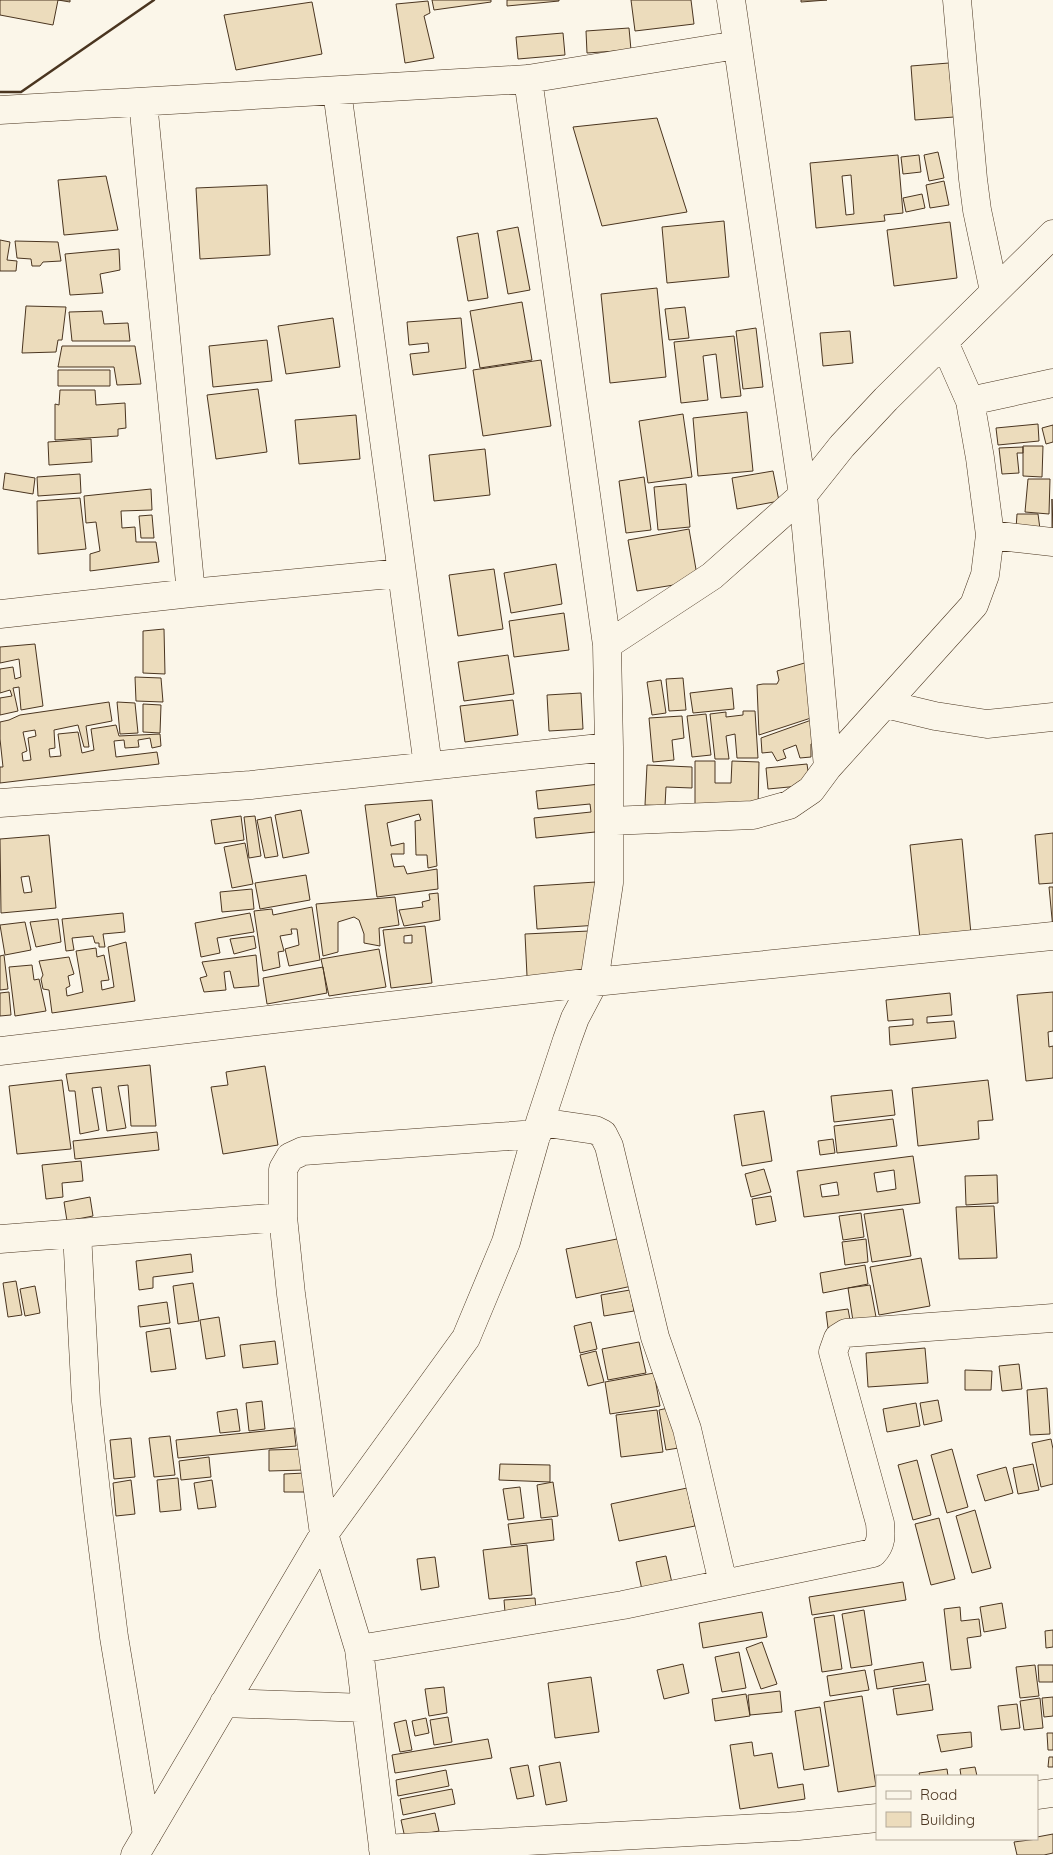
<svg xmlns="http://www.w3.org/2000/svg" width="1053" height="1855" viewBox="0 0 1053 1855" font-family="Quicksand,sans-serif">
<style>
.building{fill:#ecdcbc;stroke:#4a3520;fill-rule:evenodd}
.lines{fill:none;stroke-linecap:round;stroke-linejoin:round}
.minor-casing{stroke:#4a3520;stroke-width:29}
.minor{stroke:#fbf6e9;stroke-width:28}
.wall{stroke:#4a3520;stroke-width:2.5}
</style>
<rect width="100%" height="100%" fill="#fbf6e9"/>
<path class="building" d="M0 0H70V2L58 0 53 25 0 15Z
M432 0H491V2L434 10Z
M507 0H559V1L507 6Z
M631 0H691L694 24 635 31Z
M801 0H827L801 2Z
M428 1 430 13 424 16 434 58 405 63 396 4Z
M312 2 322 54 236 70 224 15Z
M629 28 631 50 587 53 586 31Z
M563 33 565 55 518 59 516 37Z
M949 63 954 117 915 120 911 66Z
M657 118 687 212 602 226 573 127Z
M938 152 944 178 929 181 924 155Z
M898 155 903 213 884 215 885 221 816 228 810 163ZM851 175 854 214 846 215 842 176Z
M919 155 921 172 903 174 901 157Z
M106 176 118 230 64 235 58 180Z
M944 181 949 205 930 208 926 185Z
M267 185 270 255 200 259 196 188Z
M922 194 925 208 906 212 903 198Z
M724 221 729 277 667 283 662 227Z
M950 222 957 278 894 286 887 230Z
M518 227 530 290 508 294 497 231Z
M478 233 488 298 468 301 457 237Z
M0 240 10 242 7 260 17 261 16 271H0Z
M15 241 58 242 61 261 43 262 40 266H32L31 259 17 258Z
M119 249 120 270 100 274 103 293 70 295 65 254Z
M657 288 666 377 610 383 601 294Z
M522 302 532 360 480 368 470 311Z
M26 306 66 307 62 340H58L56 352 22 353Z
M685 307 689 338 669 340 665 309Z
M102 311 104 324 128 323 130 341H72L69 312Z
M333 318 340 367 286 374 278 326Z
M461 318 466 368 413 375 410 354 429 352 428 343 409 345 407 322Z
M756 328 763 387 743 389 736 331Z
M850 331 853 363 823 366 820 333Z
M734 336 741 396 721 398 716 354 703 356 708 400 681 403 674 342Z
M267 340 272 381 213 387 209 346Z
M62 346H135L141 384 117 385 114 367H58Z
M541 360 551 426 483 436 473 370Z
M58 370H110V386H58Z
M258 389 267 452 216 459 207 395Z
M60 390H95L96 405 125 403 126 428 118 429V436L55 440V404L59 405Z
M747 412 753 471 698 476 693 418Z
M683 414 692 477 648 483 639 421Z
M356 415 360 459 299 464 295 420Z
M1038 424 1039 441 998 445 996 428Z
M1053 425V442L1046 444 1042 428Z
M91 439 92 462 49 465 48 442Z
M1023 446H1043L1042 477 1023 476Z
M1023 447V453H1017L1019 473 1002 474 999 448Z
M485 449 490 495 434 501 429 455Z
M773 471 779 501 737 509 732 478Z
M5 473 35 478 33 494 3 489Z
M80 474 81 493 38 496 37 477Z
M644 477 651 530 626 533 619 481Z
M1028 479H1050L1049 514 1025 512Z
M686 484 690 527 658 530 654 487Z
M151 489 152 510 121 511 122 528 135 527 136 542H156L159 562 90 571V554L100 551 96 522 86 523 84 496Z
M80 498 86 549 38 554 37 501Z
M1052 499 1053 530 1052 531Z
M1017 514H1038L1040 529H1016Z
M152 515 154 538H141L139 516Z
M689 529 698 581 637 591 628 540Z
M556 564 562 604 511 613 504 573Z
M494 569 503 629 458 636 449 575Z
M564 613 569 650 514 657 509 621Z
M164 629 165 674 143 673V631Z
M35 644 43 706 21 710 19 687 13 688 18 711 0 715V698L12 696 10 690 0 693V669L13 667 15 679 21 677 19 659 0 663V647Z
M508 655 514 694 464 701 458 662Z
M808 662 817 716 759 735 757 685 763 684H777L779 680 777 671Z
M135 677 161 678 163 702 136 701Z
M683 678 686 710 669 711 666 679Z
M661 680 666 713 652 715 647 682Z
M732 688 734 709 693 713 690 693Z
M581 693 583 729 549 731 547 695Z
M513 700 518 735 465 742 460 706Z
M109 702 112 721 86 726 89 747H84L78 725 54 730 55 748 49 749 50 757 61 756 58 734 78 732 82 753 94 750 91 729 116 725 119 736 160 734 161 746 152 748 150 738 138 740 139 747 125 748 124 740 114 741 116 757 157 752 159 764 0 783V767H3L0 739V722L9 720 20 715ZM35 730 36 736 28 738 31 760 23 761 22 753 27 751 23 732Z
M117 702 135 703 138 733 120 734Z
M143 704 161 705 160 733 143 732Z
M743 711H755L758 758H737L735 734 726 736 729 759H715L710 714 726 712V717L743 715Z
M706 714 711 755 692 757 687 716Z
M682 716 684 738 672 740 674 760 653 762 649 718Z
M817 718 816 742 811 744V757L800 758 796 745 783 750 786 758 777 761 772 752 762 753 761 738Z
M695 761H715V783H731L732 761 759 762 758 809 695 808Z
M807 764 810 785 768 789 766 768Z
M647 765 692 767V788L666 787 665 806 645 805Z
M600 784 605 831 536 838 534 818 591 812 590 804 538 809 536 791Z
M432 800 437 866 428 868 427 855H416L415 821 421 820 419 814 387 823 391 846 404 843V854H391L394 867 404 866 407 874 437 869 438 889 377 897 365 805Z
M301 810 309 853 283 858 275 815Z
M241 816 244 840 215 844 211 820Z
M255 816 261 856 249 858 244 817Z
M271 817 278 856 265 858 257 820Z
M1053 833V883L1039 884 1035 835Z
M49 835 56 908 1 913 0 839ZM29 876 32 892 24 893 21 877Z
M962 839 971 934 920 939 910 845Z
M245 843 253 884 232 888 224 847Z
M306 875 310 900 260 909 255 883Z
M596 882 599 925 537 929 534 886Z
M1049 887H1053V929Z
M252 889 254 909 222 912 220 892Z
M438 893 440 920 404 926 399 910 423 907 422 902 430 900 429 894Z
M395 897 399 925 379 928 380 946 364 943V934L359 920 354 917 338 922V952L323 956 316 904Z
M312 907 320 960 289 966 285 949 299 945 297 929H291L292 934 280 936 284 951 278 952 280 967 263 971 254 911 272 909 273 915Z
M123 913 125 932 103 934 105 947H99V943H95L93 936 72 938 74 950 66 951 62 919Z
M250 913 254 932 217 938 220 953 201 957 195 923Z
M58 919 61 942 36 947 30 922Z
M25 922 31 950 5 955 0 925Z
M425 926 432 983 391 988 383 930ZM412 935V943H404V936Z
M589 931 591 973 527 976 525 934Z
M254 936 256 948 234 954 230 939Z
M126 942 135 1001 52 1013 49 990 43 989 41 979 43 975 39 961 69 957 74 974 68 976 70 986 66 988 67 996 83 992 76 951 96 948 97 957 104 955 109 980 101 981 102 990 114 987 108 947Z
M379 949 386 987 329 996 321 959Z
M4 955 8 989 0 990V956Z
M256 955 259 986 234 988 230 971 224 972 226 990 204 992 200 978 207 976 202 962Z
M32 965 34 980 39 979 46 1011 15 1016 9 967Z
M323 967 327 993 267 1004 263 978Z
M9 992 11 1015 0 1016V993Z
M1053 992V1031L1048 1032 1049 1047 1053 1046V1078L1026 1081 1017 995Z
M950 993 952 1015 927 1017V1023L954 1021 956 1038 890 1045 889 1027 913 1025V1019L888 1021 886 1000Z
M150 1065 156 1126H131L128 1085 118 1086 126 1128 107 1131 101 1087 92 1088 99 1130 80 1134 75 1091H69L66 1074Z
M265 1066 278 1145 223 1154 211 1087 228 1085 226 1072Z
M62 1080 71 1149 17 1154 9 1086Z
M988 1080 993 1120 978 1121 979 1139 918 1146 912 1088Z
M892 1090 895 1115 834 1122 831 1096Z
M764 1111 772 1161 742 1166 734 1115Z
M893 1119 897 1146 837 1153 834 1126Z
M157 1132 159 1150 75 1159 73 1141Z
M833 1139 835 1153 820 1155 818 1141Z
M913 1156 920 1203 804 1217 797 1171ZM894 1170 896 1189 877 1192 874 1173ZM837 1182 839 1195 822 1197 820 1185Z
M81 1161 83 1181 62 1183 63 1197 46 1199 42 1165Z
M764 1169 771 1192 751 1197 745 1174Z
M997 1175 998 1203 966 1205 965 1176Z
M771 1196 776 1221 756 1225 752 1199Z
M90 1197 93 1216 67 1221 64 1202Z
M994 1206 997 1258 959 1259 956 1207Z
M903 1209 911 1256 872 1262 864 1214Z
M861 1213 864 1237 843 1240 839 1216Z
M622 1238 632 1286 576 1298 566 1249Z
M866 1239 868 1262 845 1265 842 1242Z
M191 1254 193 1272 153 1277V1288L139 1290 136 1261Z
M921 1258 930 1306 879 1315 870 1267Z
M865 1265 868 1284 823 1293 820 1273Z
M16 1281 22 1315 8 1317 3 1283Z
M193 1283 199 1321 178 1324 173 1286Z
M870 1285 876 1317 853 1321 848 1288Z
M35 1286 40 1313 25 1316 20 1289Z
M630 1290 634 1311 604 1316 601 1295Z
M167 1302 170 1323 140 1327 138 1306Z
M848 1309 851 1325 828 1328 826 1312Z
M219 1317 225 1356 206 1359 200 1320Z
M591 1322 597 1349 580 1353 574 1326Z
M170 1328 176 1369 151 1372 146 1332Z
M275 1341 278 1364 243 1368 240 1345Z
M639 1342 646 1373 608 1380 602 1349Z
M925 1348 928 1383 868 1387 866 1353Z
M596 1351 604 1382 588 1386 580 1355Z
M1019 1364 1022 1389 1002 1391 999 1366Z
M965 1370 992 1371 991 1390H965Z
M654 1373 660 1406 610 1414 605 1382Z
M1047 1388 1050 1434 1030 1435 1027 1390Z
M938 1400 942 1421 924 1425 920 1403Z
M262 1401 265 1429 249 1431 246 1403Z
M916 1403 920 1426 887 1432 883 1409Z
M678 1406 685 1447 666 1450 659 1410Z
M237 1409 240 1431 220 1433 217 1412Z
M657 1410 663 1452 621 1457 616 1415Z
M294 1428 296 1446 178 1458 176 1440Z
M170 1436 175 1475 154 1477 149 1438Z
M131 1438 135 1477 114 1479 110 1440Z
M1051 1439 1053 1449V1484L1041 1487 1032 1443Z
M303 1449 304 1470 269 1471V1450Z
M952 1449 968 1507 947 1513 931 1455Z
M209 1457 211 1477 181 1480 179 1461Z
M917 1460 931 1515 913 1520 898 1465Z
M500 1464 550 1465V1482L499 1480Z
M1033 1464 1039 1490 1018 1494 1013 1468Z
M1006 1467 1013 1493 985 1501 977 1475Z
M305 1473V1492H284V1474Z
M178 1478 181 1510 160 1512 157 1480Z
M131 1480 135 1514 116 1516 113 1483Z
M212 1480 216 1507 198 1509 194 1483Z
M553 1482 558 1516 541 1518 537 1485Z
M520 1487 524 1518 508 1520 503 1489Z
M687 1488 695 1526 619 1541 611 1504Z
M975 1510 991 1568 972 1573 956 1516Z
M939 1518 955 1579 931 1585 915 1524Z
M552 1519 554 1540 511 1545 508 1524Z
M527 1545 532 1595 489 1599 483 1550Z
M666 1556 674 1592 644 1599 636 1562Z
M435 1557 439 1587 421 1590 417 1559Z
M903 1582 906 1600 812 1615 809 1597Z
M535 1598 536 1610 505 1612 504 1600Z
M1002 1603 1006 1628 984 1632 980 1607Z
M960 1607 961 1621 979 1619 981 1636 967 1638 971 1668 951 1670 944 1609Z
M864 1610 872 1665 851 1668 842 1614Z
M762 1612 767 1637 703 1648 699 1623Z
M834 1615 842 1669 822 1672 814 1618Z
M1053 1630V1647L1046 1648 1045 1631Z
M762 1642 777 1684 761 1689 746 1648Z
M739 1652 746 1688 722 1692 715 1657Z
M923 1662 926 1681 877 1689 874 1670Z
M683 1664 689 1693 664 1699 657 1670Z
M1035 1665 1039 1696 1020 1698 1016 1667Z
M1038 1665H1053V1682H1039Z
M865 1670 869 1690 830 1696 827 1676Z
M591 1677 599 1732 555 1738 548 1683Z
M929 1684 933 1710 897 1715 893 1689Z
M444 1687 447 1713 429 1716 425 1689Z
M780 1691 782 1712 750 1715 748 1695Z
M746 1694 750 1716 715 1721 712 1699Z
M862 1696 876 1786 838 1792 824 1702Z
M1053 1697V1716L1044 1717 1042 1698Z
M1040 1698 1043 1728 1024 1730 1020 1701Z
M1017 1704 1020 1728 1001 1730 998 1706Z
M820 1707 829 1766 804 1770 795 1711Z
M448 1717 452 1742 434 1745 430 1720Z
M426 1718 429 1733 415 1736 412 1721Z
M406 1720 412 1750 400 1752 394 1723Z
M971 1732 972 1747 941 1752 937 1735Z
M1047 1733H1053V1750H1048Z
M488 1739 492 1758 395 1773 392 1755Z
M752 1742 754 1756 772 1753 778 1788 803 1784 805 1799 740 1809 730 1745Z
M1049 1757H1053V1767H1048Z
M560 1762 567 1801 546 1805 539 1766Z
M528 1765 534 1796 517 1799 510 1768Z
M975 1767 977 1776H961L960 1769Z
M947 1769 948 1776H920L919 1773Z
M446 1770 449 1786 398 1796 396 1780Z
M452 1789 455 1804 403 1815 400 1799Z
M435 1813 439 1831 405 1838 401 1820Z
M1053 1834V1853L1044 1855H1017L1014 1842 1037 1839V1837Z"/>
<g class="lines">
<defs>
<path id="minor" d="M731 0 803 495 828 767
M957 0 973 179 977 210 994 291
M337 91 428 766
M143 102 191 593
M0 110 528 79 737 45
M970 401 1053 383
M990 535 1053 542
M0 614 191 593 401 573
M607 645 712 576 803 495 842 446 886 399 1053 234
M885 704 935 716 987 724 1053 717
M0 803 251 785 609 747
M610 821 753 815 789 805 811 790 828 767 974 605 985 575 990 535 980 458 970 401 944 342
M0 1051 594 982 1053 936
M540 1122 595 1130 603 1134 609 1146 655 1337 687 1429 723 1583
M283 1217V1169L290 1157 303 1151 537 1134
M77 1233 86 1401 98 1510 114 1637 147 1835
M0 1239 283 1217 291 1294 324 1534 359 1649 384 1855
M359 1649 623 1605 873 1553C882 1544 881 1535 880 1523L833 1352 838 1338 846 1333 1053 1318
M224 1703 366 1708
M1037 1795 1053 1793
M383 1849 798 1826 877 1818
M135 1855 324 1534 466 1338 506 1242 540 1122 567 1040 575 1018 594 982 609 883V747L607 645 528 79"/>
</defs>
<use href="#minor" class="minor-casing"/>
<use href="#minor" class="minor"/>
<path class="wall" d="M0 92H21L154 0"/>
</g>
<rect x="876" y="1775" width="162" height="65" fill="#fbf6e9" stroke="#b4a999"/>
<rect x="886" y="1791" width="25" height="8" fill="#fbf6e9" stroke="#b4a999"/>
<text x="920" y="1800" font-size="15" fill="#4a3520">Road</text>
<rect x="886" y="1812" width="25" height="15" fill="#ecdcbc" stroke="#b4a999"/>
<text x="920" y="1825" font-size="15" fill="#4a3520">Building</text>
</svg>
